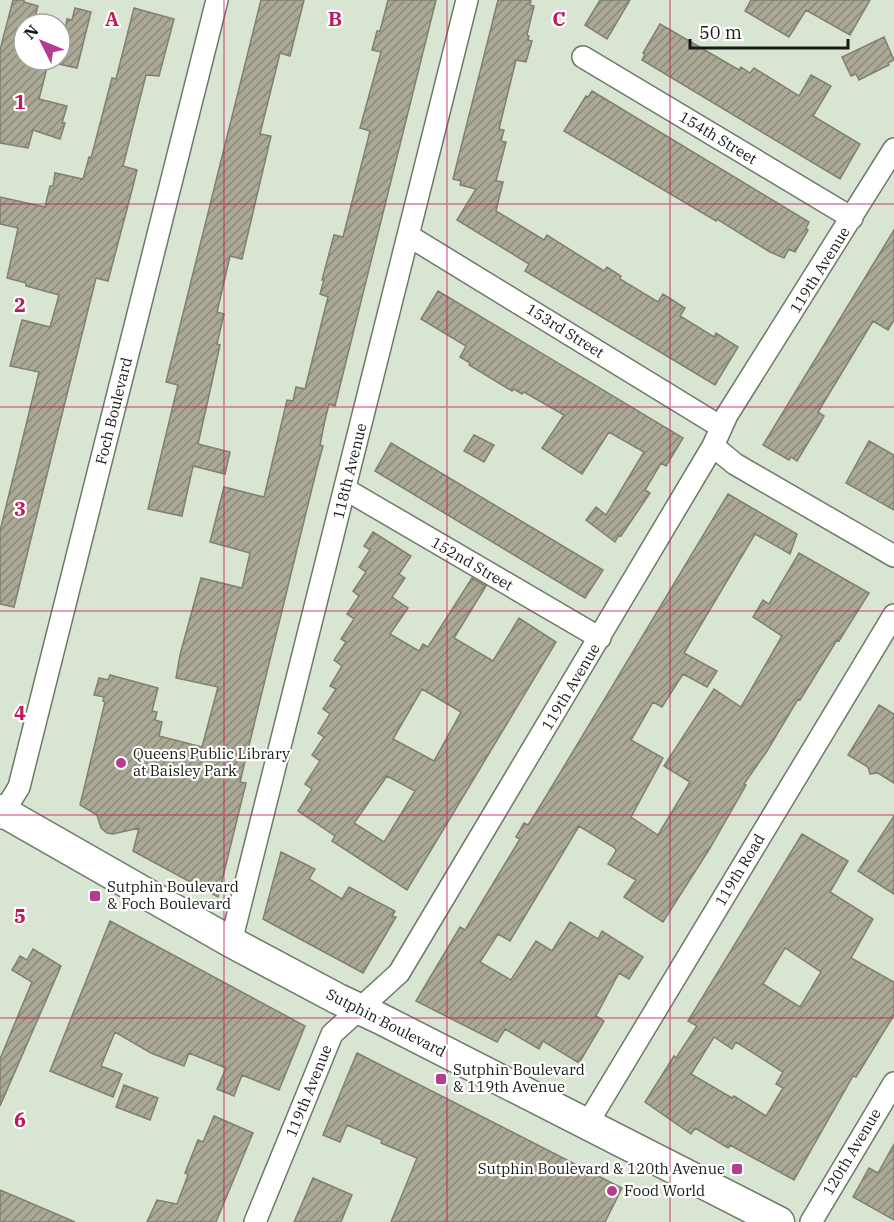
<svg xmlns="http://www.w3.org/2000/svg" width="894" height="1222" viewBox="0 0 894 1222" font-family="'IBM Plex Serif',serif">
<style>
.building{fill:url(#building-hatch);stroke:#817f6d;stroke-width:1.5;fill-rule:evenodd}
.lines{fill:none;stroke-linecap:round;stroke-linejoin:round}
.minor-casing{stroke:#6f7969;stroke-width:24}
.secondary-casing{stroke:#6f7969;stroke-width:33}
.minor{stroke:#fff;stroke-width:21}
.secondary{stroke:#fff;stroke-width:30}
.grid{fill:none;stroke:#c2185b;stroke-width:1.5;stroke-opacity:0.55}
.poi-dot{fill:#b43c91;stroke:#fff;stroke-width:2}
.labels{text-anchor:middle;stroke-width:4.5;stroke-linejoin:round;paint-order:stroke}
.street-label{font-size:15px;fill:#171b15;stroke:#fff}
.poi-label{font-size:15px;fill:#171b15;stroke:#fff;text-anchor:start}
.grid-label{font-size:20px;text-anchor:middle;font-weight:bold;fill:#c2185b;stroke:#fff;stroke-width:4.5;stroke-linejoin:round;paint-order:stroke}
</style>
<defs>
<pattern id="building-hatch" width="6" height="6" patternUnits="userSpaceOnUse" patternTransform="scale(1.5)"><rect width="6" height="6" fill="#aba996"/><path d="M-1 1l2-2M0 6l6-6M5 7l2-2" fill="none" stroke="#8a8979"/></pattern>
</defs>
<rect width="100%" height="100%" fill="#d9e5d3"/>
<path class="building" d="M13 0H24V2L38 6 33 24H24V60H49L39 99 67 106 62 123H65L60 139 33 130 28 148 0 143V50Z
M261 0H304L290 56 280 53 260 134 271 136 242 259 230 256 217 312 224 314 217 344 220 345 212 382 198 444 230 452 225 474 193 466 182 516 148 509 178 385 166 382Z
M388 0H436L335 406 329 404 325 420 320 445 323 446 316 472 240 782 246 783 218 897 133 851 139 828 113 834 107 833 101 828 97 815 80 805 105 702 103 701 104 697 94 695 99 678 108 680 110 675 158 688 152 711 157 712 155 720 162 722 159 736 202 747 218 687 176 678 180 655 201 578 242 588 250 553 210 542 224 487 264 497 287 400 293 401 296 387 305 389 328 297 320 294 324 280H322L334 235 343 237 370 131 360 128 381 52 372 50 377 31H380Z
M498 0H531L530 5 534 6 527 35 529 36 528 40 532 41 526 62 516 60 499 129 504 130 501 141 506 142 496 181 503 182 496 211 544 240 547 235 604 271 607 267 621 276 620 279 658 302 663 294 685 308 680 316 714 337 716 333 738 347 715 385 525 271 529 264 457 220 476 189 460 185 461 181 453 179Z
M600 0H630L607 39 585 25Z
M751 0H870L850 35 806 10 789 37 745 11Z
M75 8 91 12 77 68 58 64 60 60 67 19 72 20Z
M134 8 174 19 159 76 146 75 123 166 137 170 132 190 108 281 96 278 14 607 0 604V531L39 372 10 366 22 320 50 327 59 295 26 286V283L7 278 18 228 0 224V197L45 207 50 186H53L55 173 83 179 89 157 91 158 112 78 116 79Z
M660 24 739 70 741 67 750 73 754 68 799 96 811 75 831 86 813 116 860 144 840 179 642 60 645 54 643 53Z
M884 37 894 60 888 63 889 65 859 80 856 74 851 76 842 57Z
M592 91 809 222 806 228 808 230 795 252 789 249 784 258 770 252 717 219 716 221 564 131 586 96 588 97Z
M894 230V320L888 330 873 321 818 412 824 416 820 423 797 461 791 457 789 460 763 445Z
M438 291 683 438 666 466 661 463 645 490 650 493 621 536 619 535 615 542 586 520 596 507 606 515 644 452 609 432 582 474 542 448 564 415 524 392 522 394 514 389 512 391 469 365 470 363 460 357 466 346 421 319Z
M474 435 494 445 484 462 464 451Z
M869 441 894 455V510L846 483Z
M391 443 603 570 585 598 375 471Z
M728 494 797 534 790 554 755 534 684 653 717 671 707 687 683 674 662 707 653 702 631 740 663 758 631 817 658 835 690 782 664 766 714 689 741 707 782 636 753 617 763 600 769 604 799 553 869 593 839 641 837 640 800 700 798 699 767 751 744 784 746 785 710 848 663 922 624 897 636 880 608 864 616 851 615 848 579 826 510 941 498 934 480 962 511 980 536 941 552 951 570 922 598 939 602 931 643 957 629 979 619 973 596 1016 604 1021 579 1063 543 1041 539 1049 505 1029 497 1042 416 1001 460 927 465 930 520 839 516 837 524 823 528 825 542 803Z
M373 532 411 556 399 574 405 578 392 597 408 608 390 634 419 651 423 644 428 647 472 578 486 586 454 638 493 661 519 618 556 642 407 890 332 841 335 836 298 811 312 789 305 784 320 761 312 755 324 737 318 733 330 714 323 709 336 689 330 686 342 666 334 660 346 642 341 639 354 619 347 614 359 596 353 591 366 572 359 567 370 550 364 546ZM422 689 461 712 434 761 393 739ZM387 776 415 791 384 842 354 823Z
M879 705 894 714V783L878 773 870 774 868 767 848 755Z
M894 816V894L858 871Z
M802 834 848 861 830 892 873 919 851 958 894 982V1015L856 1077 853 1076 794 1180 730 1145 728 1148 695 1128 691 1134 645 1102 674 1056 676 1058 697 1026 688 1021ZM785 948 821 972 800 1007 763 984ZM714 1037 732 1049 736 1042 783 1072 776 1084 783 1088 766 1116 734 1096 732 1098 691 1074Z
M281 852 315 869 309 879 342 899 349 887 395 911 392 917H396L363 973 263 919Z
M110 921 305 1026 279 1090 242 1075 234 1096 217 1089 226 1068 189 1053 184 1066 151 1053 115 1032 101 1066 122 1074 113 1097 50 1071Z
M33 949 61 966 0 1106V1059L32 982 12 970 20 956 27 960Z
M357 1053 622 1188 605 1222H391L417 1158 381 1143 382 1140 347 1125 340 1142 323 1135Z
M124 1085 158 1098 150 1120 116 1107Z
M214 1116 253 1133 216 1222H147L157 1200 177 1204 188 1175 185 1173 198 1140 203 1142Z
M894 1144V1220L853 1197 869 1168 878 1173Z
M313 1178 352 1195 341 1222H294Z
M0 1190 75 1222H0Z"/>
<g class="lines">
<defs>
<path id="minor" d="M583 57 852 218
M409 236 721 427
M713 446 735 464 894 556
M345 489 600 638
M0 818 19 787 217 0
M231 942 467 0
M587 1124 894 615
M255 1222 332 1034 399 973 713 446 727 415 894 149
M811 1222 894 1083"/>
<path id="secondary" d="M0 810 231 942 338 999 381 1019 779 1222"/>
</defs>
<use href="#minor" class="minor-casing"/>
<use href="#secondary" class="secondary-casing"/>
<use href="#minor" class="minor"/>
<use href="#secondary" class="secondary"/>
</g>
<path class="grid" d="M224 0V1222M447 0V1222M670 0V1222M0 204H894M0 407H894M0 611H894M0 815H894M0 1018H894"/>
<g class="poi-dot">
<circle cx="121" cy="763" r="6"/>
<rect x="89" y="890" width="12" height="12" rx="3"/>
<rect x="435" y="1073" width="12" height="12" rx="3"/>
<rect x="731" y="1163" width="12" height="12" rx="3"/>
<circle cx="612" cy="1191" r="6"/>
</g>
<g class="labels">
<g class="street-label">
<text transform="translate(718 138) rotate(31)" y="5">154th Street</text>
<text transform="translate(820 270) rotate(-58)" y="5">119th Avenue</text>
<text transform="translate(565 331) rotate(32)" y="5">153rd Street</text>
<text transform="translate(114 411) rotate(-76)" y="5">Foch Boulevard</text>
<text transform="translate(350 471) rotate(-76)" y="5">118th Avenue</text>
<text transform="translate(472 564) rotate(30)" y="5">152nd Street</text>
<text transform="translate(571 687) rotate(-59)" y="5">119th Avenue</text>
<text transform="translate(740 870) rotate(-59)" y="5">119th Road</text>
<text transform="translate(386 1023) rotate(27)" y="5">Sutphin Boulevard</text>
<text transform="translate(309 1091) rotate(-68)" y="5">119th Avenue</text>
<text transform="translate(852 1152) rotate(-59)" y="5">120th Avenue</text>
</g>
<g class="poi-label">
<text x="133" y="759">Queens Public Library<tspan x="133" dy="17">at Baisley Park</tspan></text>
<text x="107" y="892">Sutphin Boulevard<tspan x="107" dy="17">&amp; Foch Boulevard</tspan></text>
<text x="453" y="1075">Sutphin Boulevard<tspan x="453" dy="17">&amp; 119th Avenue</tspan></text>
<text x="725" y="1174" text-anchor="end">Sutphin Boulevard &amp; 120th Avenue</text>
<text x="624" y="1196">Food World</text>
</g>
</g>
<g class="grid-label">
<text x="112" y="26">A</text>
<text x="335" y="26">B</text>
<text x="559" y="26">C</text>
<text x="20" y="109">1</text>
<text x="20" y="312">2</text>
<text x="20" y="516">3</text>
<text x="20" y="720">4</text>
<text x="20" y="923">5</text>
<text x="20" y="1127">6</text>
</g>
<g transform="translate(42 42) rotate(313)"><circle r="28" fill="#ffffff" stroke="#a2a4a1" stroke-width="1.5"/>
<path d="M0-4.5L10 22L0 15L-10 22Z" fill="#b43c91"/>
<text y="-9" font-size="16" font-weight="bold" text-anchor="middle" fill="#171b15">N</text>
</g>
<path d="M690 39v9h158v-9" fill="none" stroke="#171b15" stroke-width="3"/>
<text x="699" y="39" font-size="18" fill="#171b15" stroke="#ffffff" stroke-width="4.5" paint-order="stroke">50 m</text>
</svg>
